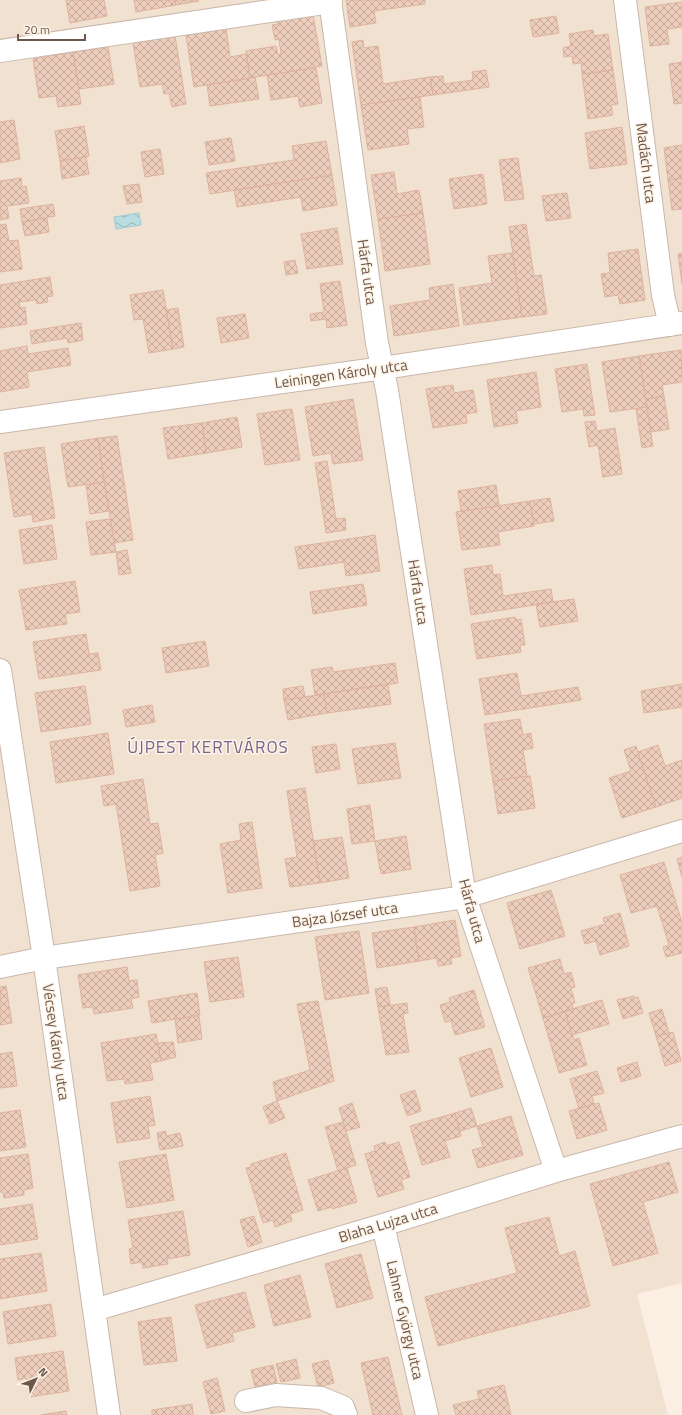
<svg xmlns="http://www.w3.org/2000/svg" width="682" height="1415" viewBox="0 0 682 1415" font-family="'Titillium Web',sans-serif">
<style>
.residential{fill:#f1e1d1}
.water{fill:url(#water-waves);stroke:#a0cdd2}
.building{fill:url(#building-cross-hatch);stroke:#deb39e}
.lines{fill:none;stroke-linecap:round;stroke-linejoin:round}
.minor-casing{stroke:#c9b7aa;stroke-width:24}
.minor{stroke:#fff;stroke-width:22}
.labels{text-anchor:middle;stroke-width:3;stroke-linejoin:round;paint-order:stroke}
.street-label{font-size:15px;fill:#6f564b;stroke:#fdf4e8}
.quarter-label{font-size:17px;letter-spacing:1px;fill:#7b638c;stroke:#fdf4e8}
</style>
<defs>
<pattern id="water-waves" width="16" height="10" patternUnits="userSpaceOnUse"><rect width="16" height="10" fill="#b9dde1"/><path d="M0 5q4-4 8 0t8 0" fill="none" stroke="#9bb6b8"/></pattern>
<pattern id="building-cross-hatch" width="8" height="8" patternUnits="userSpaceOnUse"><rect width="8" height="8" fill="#edcdbc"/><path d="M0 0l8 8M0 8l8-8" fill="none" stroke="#c4a99b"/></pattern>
</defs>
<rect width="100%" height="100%" fill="#faefe2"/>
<path class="residential" d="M0 0H682V1283L637 1294 668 1415H0Z"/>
<path class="water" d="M139 213 141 225 116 229 114 217Z"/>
<path class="building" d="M66 0H104L107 16 70 23Z
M134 0H175L176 5 136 12Z
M175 0H198L199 1 176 5Z
M346 0H425V4L374 11 376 23 350 27Z
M682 2V27L667 29 669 44 650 46 645 7Z
M313 15 322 66 250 78 246 51 276 46 278 55 281 54 279 39 275 40 272 25 278 24 277 20Z
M556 16 559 33 533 37 530 20Z
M226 28 230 57 246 54 250 78 194 87 186 35Z
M593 30 594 36 608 34 613 70 582 74 581 63 573 64 572 56 564 57 563 48 571 46 569 34Z
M175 36 186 104 172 107 169 93 164 94 162 84 140 87 133 43Z
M363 40 364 48 378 46 383 84 430 77 433 95 361 105 352 42Z
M108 47 114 84 79 89 73 52Z
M73 52 81 104 58 107 56 96 39 98 33 59Z
M682 62V103L674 104 669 64Z
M316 68 322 103 300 107 298 96 271 100 267 75Z
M486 70 489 87 433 95 430 77 443 76 444 84 473 80 472 72Z
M613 70 618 104 611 105 613 115 588 119 582 74Z
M255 77 259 99 210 106 207 85Z
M420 97 424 127 407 129 409 144 368 150 361 105Z
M14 120 20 159 0 163V122Z
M84 126 89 156 60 161 55 131Z
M622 127 627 164 590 169 585 133Z
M231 138 235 161 209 165 205 142Z
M326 141 332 175 210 194 206 173 294 160 292 146Z
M682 145V178L668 180 664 148Z
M160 149 164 174 145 177 141 152Z
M86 157 89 174 62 179 60 161Z
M518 158 524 199 505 201 499 160Z
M394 172 397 194 419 190 423 213 378 219 371 175Z
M483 174 487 204 454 209 449 179Z
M332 175 337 205 303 211 301 197 237 207 234 190Z
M21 178 22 187 26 186 29 203 7 206 9 218 0 220V181Z
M682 178V209L672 210 668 180Z
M139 184 142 202 127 204 123 186Z
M567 193 571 218 546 221 542 196Z
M53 204 55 216 22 222 20 209Z
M423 213 430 264 385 271 378 219Z
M47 218 49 232 25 236 22 222Z
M6 224 9 241 18 240 22 269 0 272V225Z
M526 224 534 276 541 275 547 314 522 317 509 227Z
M337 228 343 264 307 269 301 234Z
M638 249 645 300 620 304 618 295 605 297 601 274 610 273 608 253Z
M512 253 522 317 464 325 459 288 492 283 488 256Z
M682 253V284L678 254Z
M295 260 298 273 286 275 284 262Z
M50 277 53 296 47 297 48 302 37 304 36 300 19 302 20 308 25 307 27 324 0 328V285Z
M340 281 347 325 327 328 326 319 311 321 310 314 324 312 320 284Z
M453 284 459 326 394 336 390 306 430 300 429 288Z
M163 290 173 349 149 353 143 319 134 320 130 295Z
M178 308 184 347 173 349 166 310Z
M245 314 249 338 221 343 217 318Z
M81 323 83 340 68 343 67 338 32 344 30 331Z
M27 346 28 354 68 348 71 365 27 372 29 387 0 392V351Z
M681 350 682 382 662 385 664 396 646 399 639 356Z
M639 356 647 407 610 412 602 362Z
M587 364 595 415 584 416 583 409 562 412 555 369Z
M536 372 541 407 516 411 518 423 494 427 487 380Z
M453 385 454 393 473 390 477 412 466 414 467 423 433 428 426 389Z
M664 396 669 429 651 432 646 399Z
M353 399 363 460 333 464 331 453 313 456 305 407Z
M647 407 653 446 642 448 636 409Z
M292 409 300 460 265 465 257 414Z
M237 417 242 447 206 453 202 423Z
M595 421 597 431 615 428 622 474 603 477 598 445 589 447 585 422Z
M202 423 206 453 168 459 163 428Z
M117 436 133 540 114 543 98 438Z
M98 438 104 482 68 487 61 444Z
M44 447 55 518 33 522 32 514 14 517 4 453Z
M327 461 336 519 345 518 346 530 326 533 315 463Z
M104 482 109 511 90 514 86 485Z
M496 485 499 506 461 511 458 491Z
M550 498 554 521 534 524 530 501Z
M530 501 534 526 498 532 500 545 462 550 456 512Z
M110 519 116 552 91 555 86 522Z
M52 525 57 559 24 564 19 530Z
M375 535 380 571 346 576 344 562 299 569 295 547Z
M127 550 131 573 119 575 116 552Z
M492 565 493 575 500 574 503 596 551 589 553 602 471 615 464 569Z
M75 581 80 612 65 614 67 624 26 630 19 590Z
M363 584 367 605 313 614 310 592Z
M574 599 578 621 540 627 536 604Z
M515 617 516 620 521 619 525 645H520L521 652 477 659 471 624Z
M86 634 89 654 98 653 101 670 39 679 33 642Z
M205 641 209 666 166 673 162 648Z
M395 663 398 683 315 695 311 670 332 667 333 672Z
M517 673 521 696 578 687 581 700 485 715 479 679Z
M388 684 391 704 327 713 324 694Z
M682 684V707L644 713 641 691Z
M85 686 91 724 41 732 35 693Z
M303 686 305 697 284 700 283 689Z
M324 694 327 713 288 720 284 700Z
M152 705 155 722 126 727 123 710Z
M520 719 523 735 531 733 533 748 523 750 527 776 493 781 484 724Z
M108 733 114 774 56 783 50 742Z
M395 743 401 778 358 784 352 749Z
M336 744 340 769 316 773 312 747Z
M658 745 665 766 682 760V798L656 807 638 752Z
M636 746 656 807 622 818 609 778 631 771 624 750Z
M527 776H530L535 808 498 814 493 781Z
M143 779 150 824 158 823 163 853 155 855 160 886 130 891 116 804 104 806 101 786Z
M305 788 320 883 290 887 285 859 297 857 287 791Z
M370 805 375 841 352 844 347 809Z
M252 822 262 888 228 893 220 844 241 840 239 824Z
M406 836 411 869 381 874 375 841Z
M342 837 349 878 320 883 313 841Z
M682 857V877L677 859Z
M664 862 682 923V953L666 957 663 947 669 945 657 906 631 913 620 875Z
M551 890 565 936 520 949 507 903Z
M620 913 629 946 600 955 596 941 585 944 581 931 605 924 603 918Z
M455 920 461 956 451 958 452 964 438 966 437 958 419 961 414 927Z
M414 927 419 961 377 968 372 933Z
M359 931 369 993 325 1000 315 937Z
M238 957 244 997 210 1002 204 962Z
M560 959 564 974 571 972 575 987 571 988 575 1003H572L573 1009 543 1018 528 968Z
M127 967 129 981 137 980 139 997 131 999 133 1008 94 1014 93 1007 83 1008 78 975Z
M6 986 12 1023 0 1025V987Z
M387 987 390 1005 378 1007 375 989Z
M474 990 485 1027 455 1035 451 1021 445 1022 440 1005 450 1002 449 998Z
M197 993 200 1015 152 1023 148 1001Z
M634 996V998L638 997 643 1013 623 1019 617 1000Z
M602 1000 609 1024 572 1035 565 1011Z
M318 1001 334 1081 277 1101 273 1082 310 1070 297 1004Z
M407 1003 408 1013 403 1014 409 1052 386 1055 378 1007Z
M662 1009 669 1033 656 1036 649 1013Z
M565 1011 574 1040 579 1038 587 1065 559 1073 543 1018Z
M199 1016 202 1039 178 1043 175 1019Z
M673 1032 681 1061 665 1066 656 1036Z
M156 1034 161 1061 150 1063 153 1080 125 1084 124 1079 107 1081 101 1043Z
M173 1042 176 1057 161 1061 158 1043Z
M491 1048 503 1087 471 1097 459 1058Z
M12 1052 17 1086 0 1088V1054Z
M637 1062 641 1076 621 1082 617 1068Z
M597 1071 604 1093 592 1096 594 1104 579 1109 570 1079Z
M415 1090 421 1111 407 1116 400 1095Z
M150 1096 155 1125 148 1126 150 1138 117 1143 111 1103Z
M277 1101 285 1118 270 1124 263 1107Z
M352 1103 360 1127 346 1131 339 1108Z
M599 1103 607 1130 577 1139 569 1111Z
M471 1108 477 1126 460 1131 455 1113Z
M20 1110 26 1147 0 1151V1113Z
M455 1113 461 1136 445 1141 450 1157 422 1165 410 1126Z
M511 1116 523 1155 478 1168 472 1150 483 1147 477 1126Z
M343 1122 356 1165 338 1171 325 1127Z
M166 1131V1136L180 1133 183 1146 160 1150 157 1133Z
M385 1142 386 1146 399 1142 410 1177 401 1180 404 1189 378 1197 365 1154 375 1151 374 1146Z
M286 1153 303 1210 290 1214 292 1221 275 1227 273 1220 263 1223 246 1168 251 1167V1164Z
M28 1154 33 1188 24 1190V1195L4 1198 3 1192H0V1158Z
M166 1154 174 1200 127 1208 119 1162Z
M669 1162 678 1192 643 1202 658 1253 613 1266 590 1184Z
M347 1168 357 1202 332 1209V1207L318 1211 308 1180Z
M32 1204 38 1239 0 1245V1209Z
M183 1211 190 1255 167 1259 168 1264 143 1268 142 1262 131 1264 129 1249 133 1248 128 1220Z
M254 1216 262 1242 248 1247 240 1220Z
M549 1217 559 1256 575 1251 590 1306 438 1346 425 1297 517 1273 505 1228Z
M41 1253 47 1291 0 1299V1259Z
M361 1254 373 1298 337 1308 325 1264Z
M300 1275 311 1317 274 1326 264 1285Z
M245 1292 255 1327 232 1333 234 1341 207 1348 195 1305Z
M51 1304 56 1336 8 1344 3 1312Z
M171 1317 177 1361 144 1365 138 1322Z
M63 1351 69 1391 29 1397 26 1378 18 1380 15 1358Z
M388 1357 402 1415H373L361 1363Z
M296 1359 300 1378 281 1382 276 1364Z
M328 1360 334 1383 318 1387 312 1364Z
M273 1365 277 1382 255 1387 251 1370Z
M217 1378 225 1411 211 1414 203 1382Z
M504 1385 511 1415H456L453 1405 479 1399 477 1391Z
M192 1404 193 1415H152V1410Z
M66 1411 67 1415H41Z"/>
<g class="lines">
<defs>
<path id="minor" d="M330 0 377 343 387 390 465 897 556 1171
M625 0 663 295 670 325
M0 51 331 2
M0 422 383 368 682 323
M0 670 44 958 109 1415
M0 967 44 958 465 897 682 831
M383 1225 427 1415
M94 1310 383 1225 556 1171 682 1136
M246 1401 276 1395 321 1398 343 1407 346 1415"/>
</defs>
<use href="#minor" class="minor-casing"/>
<use href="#minor" class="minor"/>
</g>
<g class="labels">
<g class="street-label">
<text transform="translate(646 163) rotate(83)" y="5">Madách utca</text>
<text transform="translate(367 272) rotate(82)" y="5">Hárfa utca</text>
<text transform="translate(341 374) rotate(-8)" y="5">Leiningen Károly utca</text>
<text transform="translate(418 592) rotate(81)" y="5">Hárfa utca</text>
<text transform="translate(472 911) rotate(75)" y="5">Hárfa utca</text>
<text transform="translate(345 915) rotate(-8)" y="5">Bajza József utca</text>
<text transform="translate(56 1042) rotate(82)" y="5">Vécsey Károly utca</text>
<text transform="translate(388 1223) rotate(-17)" y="5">Blaha Lujza utca</text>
<text transform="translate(405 1320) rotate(77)" y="5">Lahner György utca</text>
</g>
<g class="quarter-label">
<text x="208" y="753">ÚJPEST KERTVÁROS</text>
</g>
</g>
<g transform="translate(36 1379) rotate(47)" stroke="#fdf4e8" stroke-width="3" paint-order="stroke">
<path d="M0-3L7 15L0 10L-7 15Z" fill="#6f564b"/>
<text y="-6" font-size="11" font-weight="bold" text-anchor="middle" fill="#6f564b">N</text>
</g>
<path d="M18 34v6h67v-6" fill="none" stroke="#6f564b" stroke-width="2"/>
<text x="24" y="34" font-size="12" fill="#6f564b" stroke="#fdf4e8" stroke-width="3" paint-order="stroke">20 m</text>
</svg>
